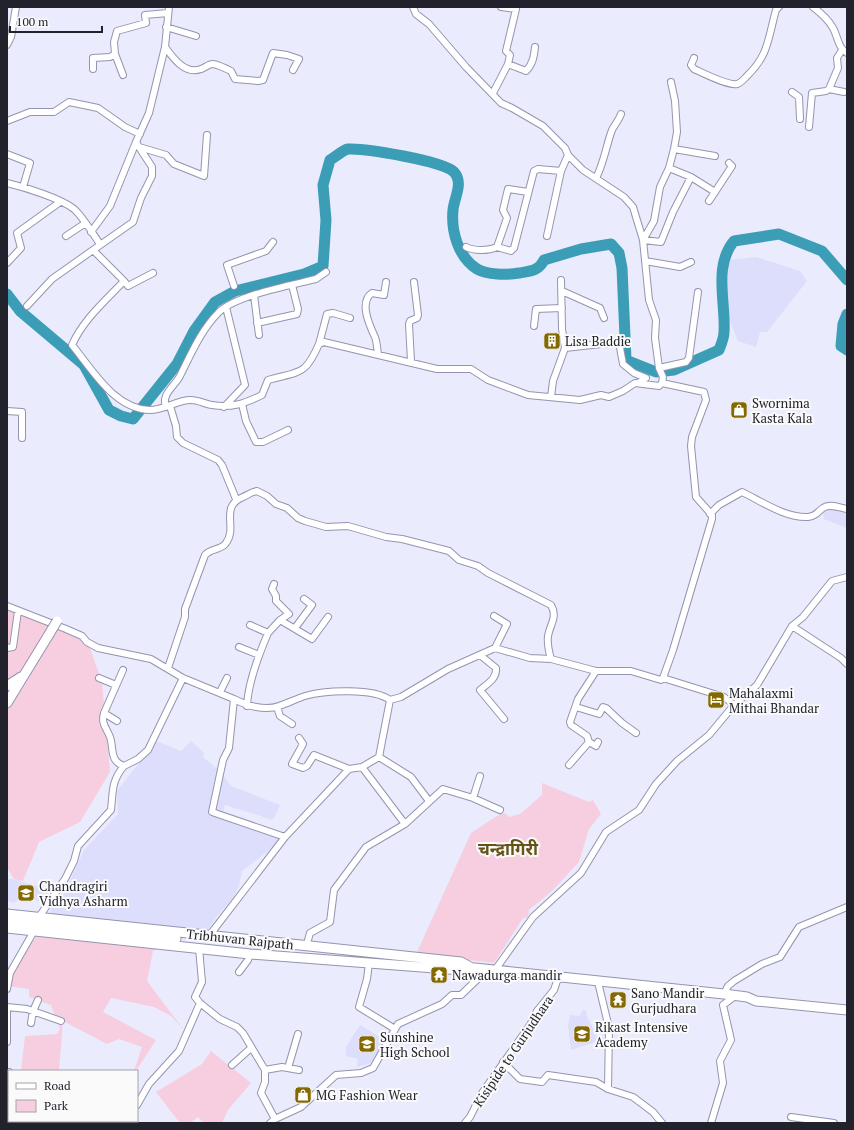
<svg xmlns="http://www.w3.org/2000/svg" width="854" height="1130" viewBox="0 0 854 1130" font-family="'PT Serif','Noto Sans Devanagari',serif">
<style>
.built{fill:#dddefc}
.green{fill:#f7cee0}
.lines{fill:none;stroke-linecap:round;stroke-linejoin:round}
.river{stroke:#3b9db6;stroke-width:11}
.minor-casing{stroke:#9494b0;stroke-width:8}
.highway-casing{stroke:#9494b0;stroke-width:11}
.minor{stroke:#fff;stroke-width:6}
.highway{stroke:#fff;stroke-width:9}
.highway-bridge-casing{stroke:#9494b0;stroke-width:11;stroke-linecap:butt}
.highway-bridge{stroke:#fff;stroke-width:9}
.labels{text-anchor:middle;stroke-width:4;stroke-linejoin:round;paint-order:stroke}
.poi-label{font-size:13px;fill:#22222d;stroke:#fafafa;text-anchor:start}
.street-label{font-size:13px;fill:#22222d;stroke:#fafafa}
.district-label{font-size:17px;font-weight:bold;fill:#675318;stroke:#fafafa}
</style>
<rect width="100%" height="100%" fill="#eaebfd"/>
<path class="built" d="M756 257 800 271 807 281 767 332H760L756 347 738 341 729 319 727 297 729 260Z
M830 506 847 511V528L824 519 823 512 825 508Z
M156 741 181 751 191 741 204 753 203 757 220 771 231 786 280 805 273 820 225 805 222 816 242 826 280 838V842L242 871 239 886 233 898 217 916 207 931 50 915 51 908 64 893 69 883 84 850 118 814 117 791Z
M7 879H13L40 887V891L56 897 51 906 23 895 14 903 7 901Z
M582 1010 586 1011 587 1017 599 1041 571 1050 568 1026 570 1015 580 1016Z
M360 1025 387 1041 378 1058 368 1064 357 1067 358 1059 346 1056V1047Z"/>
<path class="green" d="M7 607 57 621 86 637 102 682 110 772 80 822 39 842 23 881 14 879 7 868Z
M542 783 589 802 593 800 601 814 589 829 579 862 552 891 529 910 528 917 523 918 494 963 426 955 417 952 471 833C481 827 495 815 505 813L509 817 520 814 542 795Z
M45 927 171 943 153 951 147 981 183 1029 171 1016 154 1007 111 998 103 1012 156 1040 136 1071H134L142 1047 119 1039 107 1044 63 1021 59 1071H21L25 1036 57 1034 60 1029 51 1005 29 997V989L7 986 23 952Z
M211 1051 251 1083 228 1110 222 1123H204L198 1117 190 1123H180L156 1092 202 1064Z"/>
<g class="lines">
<path class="river" d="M7 294 20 311 84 365 109 410 121 416 133 419 177 364 194 331 215 302 235 291 304 274 323 266 326 220 323 185 330 160C335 157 343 150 348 149 365 148 443 161 454 172 464 183 454 198 453 210 451 231 458 257 477 269 487 275 507 275 519 273 530 271 539 271 544 260L581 249 611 244 619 253 622 268 626 360 656 372 674 370 719 350C721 345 724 338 724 332 726 303 713 266 734 241L779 234 822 251 847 280
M847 314 843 324 841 346 847 350"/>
<defs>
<path id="minor" d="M169 7 165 47 149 113 136 142 139 147 166 155 174 164 204 176 207 135
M413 7 416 14 429 24 466 67 501 103 512 108 543 126 565 148 568 155 583 170 624 197 633 207 643 240 649 300 656 320 655 338 659 368 663 377 662 383 704 392 706 400 692 437 691 446 696 497 712 515V519L673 650 663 678 724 697 734 705
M501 7 516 9 506 51 510 55 508 64
M813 7C821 13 828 19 833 28 838 37 838 48 847 53
M166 27 196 36
M7 45 11 37 16 7
M165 47C173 58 185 75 201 69 205 68 208 64 213 64 219 65 225 68 231 71L235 79 258 81 263 80 273 53 287 55 299 59 293 70
M115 54 123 75
M694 58 691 65 694 69C703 73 728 86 737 84 741 83 744 79 747 76 769 55 768 38 776 10L779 7
M93 69V58L110 57 115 54 114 42 117 31 146 23 145 15 168 13
M829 89 844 92
M792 92 799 97 800 119
M493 93 508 64 526 71C533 64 534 56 535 47
M7 121 30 112H54L69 102 98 108 125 127 140 134
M809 127 812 93 826 91 829 89 838 68 837 58 842 50
M674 149 715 156
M7 154 30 163 23 187
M669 168 691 177 673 212 661 242 643 240 654 221 660 187 669 168 674 149 677 132 675 101 671 82
M691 177 715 192 732 166 729 163
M596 178C604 163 606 146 612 130 615 124 619 120 621 114
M7 183C24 187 60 198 74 209 83 217 93 234 100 244
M709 201 715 192
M91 232 110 206 136 142
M66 236 84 224
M547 236 561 171
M466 247C474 251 488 251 497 247L511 251 514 248 534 171 538 169 561 171 568 155
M497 247 507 218 503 210 508 189 528 192
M645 261 680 267 691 262
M7 263 21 248 17 233 60 202
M153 273 128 286 124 281C105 301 83 320 72 345 92 369 114 409 150 410 165 410 176 400 191 400 198 400 205 404 212 405 231 408 244 404 262 395L268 380C300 371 305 376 319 344L324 342 437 369H471L488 380 528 395 580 400 601 395 609 397 623 391 635 383 659 386 662 383
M124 281 93 250 133 222 141 198 152 176V167L139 147
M234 286 227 265 266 251 273 242
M562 291 600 308 604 318
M254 295 259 335
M27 306 52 279 93 250
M257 323 297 314 298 309 292 285
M534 326 536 309 562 308
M319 344 327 314 333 313 350 318
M565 348 619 342 623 364 634 373 646 378 638 383
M378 354C377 348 377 340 374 335 369 324 359 302 372 293L384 295 386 282
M411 361 409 324 410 321 417 318 418 315 414 282
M659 368 686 362 689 358 698 292
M551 397 553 381 565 348 562 329 561 280
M242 404 246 421 256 442H263L288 430
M170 406 176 426 177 437 183 443 218 460 222 465 236 499
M166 407C161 394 174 387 180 376 191 354 201 330 219 312 237 295 292 285 316 279L326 272
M224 407 245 385 226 307
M7 411 22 412V438
M710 514 719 505 742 492C761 501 785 518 808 517 817 516 817 512 823 508 830 503 840 508 847 509
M274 584 272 589 276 596V601L289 614 280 620
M7 606 66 629 82 636 87 642 98 648 151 659 183 678 234 699 229 748 223 760 212 812 285 837
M494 616 507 624 495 648
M250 625 268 633 280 620 312 639 328 617
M792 626 841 658 847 664
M295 628 312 605 304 599
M239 647 259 655
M7 648 13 647 18 611
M480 655 496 668C497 679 487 684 480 690L504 719
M168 668 185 617V609L205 555C211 548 222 550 226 543 238 527 219 507 243 497 248 495 251 492 257 491L267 496 276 504 287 508 298 518 305 521 326 527 348 526 386 537 402 539 449 551 459 560 478 566 488 573 551 605C558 617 550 624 548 636 547 644 549 652 551 659
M99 678 116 685
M220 692 227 678
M234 699C247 706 265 711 279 706 288 703 296 699 305 696 325 690 374 688 390 700
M247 706C248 683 259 654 268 633
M277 707 280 716 292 724
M576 707 599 714 603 707 606 708 622 723 636 733
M104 713C101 724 106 727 110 737 114 748 109 761 124 766L138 759 148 750 183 678
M117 721 104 713 123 670
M299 738 303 744 292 764 303 768 307 766 314 755 349 769
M589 742 596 746 598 742
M379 757 411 777 429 801
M569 765 589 742 587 736 571 725 570 722 578 699 596 671
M362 767 405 824
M473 798 480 776
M39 917 65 879 74 861 78 846 111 810C113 793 111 781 124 766
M209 936 285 837 349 769 362 767 379 757 390 700 401 697 448 669 495 648 530 658 551 659 596 671H631L661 680 663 678
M306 947 310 933 330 922 334 890 366 847 405 824 443 789 473 798 500 810
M199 948 202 982 195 997 200 1003 220 1019 237 1027 243 1033 265 1070V1082L261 1093 275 1119 270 1123
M369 963 367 979 359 1007 395 1029
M495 970 533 917 581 873 606 832 639 810 656 784 677 761 709 735 734 705 757 685 792 626 803 617 832 581 847 577
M239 972 248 960 250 954
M598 982 609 1028 608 1089
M7 989 10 973 34 931
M724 994 728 986 734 981 762 964 780 957 799 927 847 907
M7 1007 27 1009 61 1021
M7 1011V1042
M31 1023 33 1011 38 1000
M503 1062 520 1079 542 1082 548 1075 596 1082 608 1089 633 1097 653 1112 662 1123
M232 1065 251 1048
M288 1068 298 1034
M265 1070 282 1067 299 1070
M7 1072H9
M137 1105 149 1084 179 1051 200 1003
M7 1108H9
M791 1117 834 1123
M275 1119 301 1107 336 1075 361 1073 373 1068 398 1024 442 1004 452 995H461L488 969
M127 1123 130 1121
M465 1123 470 1117 482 1093 530 1025 537 1011 554 990 558 978
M711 1123 723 1083 720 1061 731 1040 723 1005 735 996"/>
<path id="highway" d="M7 686 21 677
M7 703 48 636
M7 914 461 962 472 968
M7 921 176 939
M7 928 250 954 461 970 475 968 724 994 747 997 756 1001 847 1010"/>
</defs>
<use href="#minor" class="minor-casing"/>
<use href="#highway" class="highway-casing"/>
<use href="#minor" class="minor"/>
<use href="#highway" class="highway"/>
<defs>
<path id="highway-bridge" d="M48 636 57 621"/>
</defs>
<use href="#highway-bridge" class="highway-bridge-casing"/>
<use href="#highway-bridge" class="highway-bridge"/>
</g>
<defs>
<symbol id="building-square" viewBox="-11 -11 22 22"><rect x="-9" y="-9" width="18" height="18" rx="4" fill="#846801" stroke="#fafafa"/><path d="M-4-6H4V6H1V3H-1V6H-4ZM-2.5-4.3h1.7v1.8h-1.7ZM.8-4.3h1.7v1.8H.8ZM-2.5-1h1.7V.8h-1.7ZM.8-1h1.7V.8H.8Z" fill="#fff"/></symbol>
<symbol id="shop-square" viewBox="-11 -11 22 22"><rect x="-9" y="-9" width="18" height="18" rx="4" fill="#846801" stroke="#fafafa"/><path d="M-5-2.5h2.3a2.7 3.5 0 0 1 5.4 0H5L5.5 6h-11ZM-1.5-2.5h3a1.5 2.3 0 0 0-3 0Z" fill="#fff"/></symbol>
<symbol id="hotel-square" viewBox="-11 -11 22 22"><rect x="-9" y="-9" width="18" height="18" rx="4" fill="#846801" stroke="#fafafa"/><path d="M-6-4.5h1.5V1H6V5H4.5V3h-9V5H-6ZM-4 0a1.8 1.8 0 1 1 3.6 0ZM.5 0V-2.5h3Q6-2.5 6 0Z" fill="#fff"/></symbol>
<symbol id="school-square" viewBox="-11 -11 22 22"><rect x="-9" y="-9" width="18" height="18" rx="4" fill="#846801" stroke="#fafafa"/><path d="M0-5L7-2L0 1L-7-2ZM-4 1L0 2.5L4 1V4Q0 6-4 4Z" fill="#fff"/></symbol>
<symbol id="temple-square" viewBox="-11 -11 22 22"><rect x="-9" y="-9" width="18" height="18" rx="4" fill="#846801" stroke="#fafafa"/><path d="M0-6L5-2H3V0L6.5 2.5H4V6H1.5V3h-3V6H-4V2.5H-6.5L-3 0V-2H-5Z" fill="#fff"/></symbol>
</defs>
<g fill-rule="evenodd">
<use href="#building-square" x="542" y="331" width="20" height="20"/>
<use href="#shop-square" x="729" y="400" width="20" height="20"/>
<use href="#hotel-square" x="706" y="690" width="20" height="20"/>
<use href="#school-square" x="16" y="883" width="20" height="20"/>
<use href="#temple-square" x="429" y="965" width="20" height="20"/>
<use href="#temple-square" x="608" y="990" width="20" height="20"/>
<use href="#school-square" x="572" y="1024" width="20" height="20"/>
<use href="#school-square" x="357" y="1034" width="20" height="20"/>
<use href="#shop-square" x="293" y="1085" width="20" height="20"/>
</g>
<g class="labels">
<g class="poi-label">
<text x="565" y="346">Lisa Baddie</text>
<text x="752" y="408">Swornima<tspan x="752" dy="15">Kasta Kala</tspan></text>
<text x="729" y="698">Mahalaxmi<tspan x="729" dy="15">Mithai Bhandar</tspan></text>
<text x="39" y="891">Chandragiri<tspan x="39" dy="15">Vidhya Asharm</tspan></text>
<text x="452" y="980">Nawadurga mandir</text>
<text x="631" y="998">Sano Mandir<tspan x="631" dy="15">Gurjudhara</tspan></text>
<text x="595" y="1032">Rikast Intensive<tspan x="595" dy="15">Academy</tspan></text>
<text x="380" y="1042">Sunshine<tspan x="380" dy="15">High School</tspan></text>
<text x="316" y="1100">MG Fashion Wear</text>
</g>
<g class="street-label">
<text transform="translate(240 939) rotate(6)" y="5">Tribhuvan Rajpath</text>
<text transform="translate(513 1051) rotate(-56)" y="5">Kisipide to Gurjudhara</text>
</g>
<g class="district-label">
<text x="508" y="855">चन्द्रागिरी</text>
</g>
</g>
<rect width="854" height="1130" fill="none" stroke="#22222d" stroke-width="16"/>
<rect x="8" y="1070" width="130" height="52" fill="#fafafa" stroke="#a4a4a8"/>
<rect x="16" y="1083" width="20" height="6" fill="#ffffff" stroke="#a4a4a8"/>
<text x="44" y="1090" font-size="12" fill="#22222d">Road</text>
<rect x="16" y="1100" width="20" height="12" fill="#f7cee0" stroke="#a4a4a8"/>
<text x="44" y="1110" font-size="12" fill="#22222d">Park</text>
<path d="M10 26v6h92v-6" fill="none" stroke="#22222d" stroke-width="2"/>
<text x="16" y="26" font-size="12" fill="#22222d" stroke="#fafafa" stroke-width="3" paint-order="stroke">100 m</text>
</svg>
